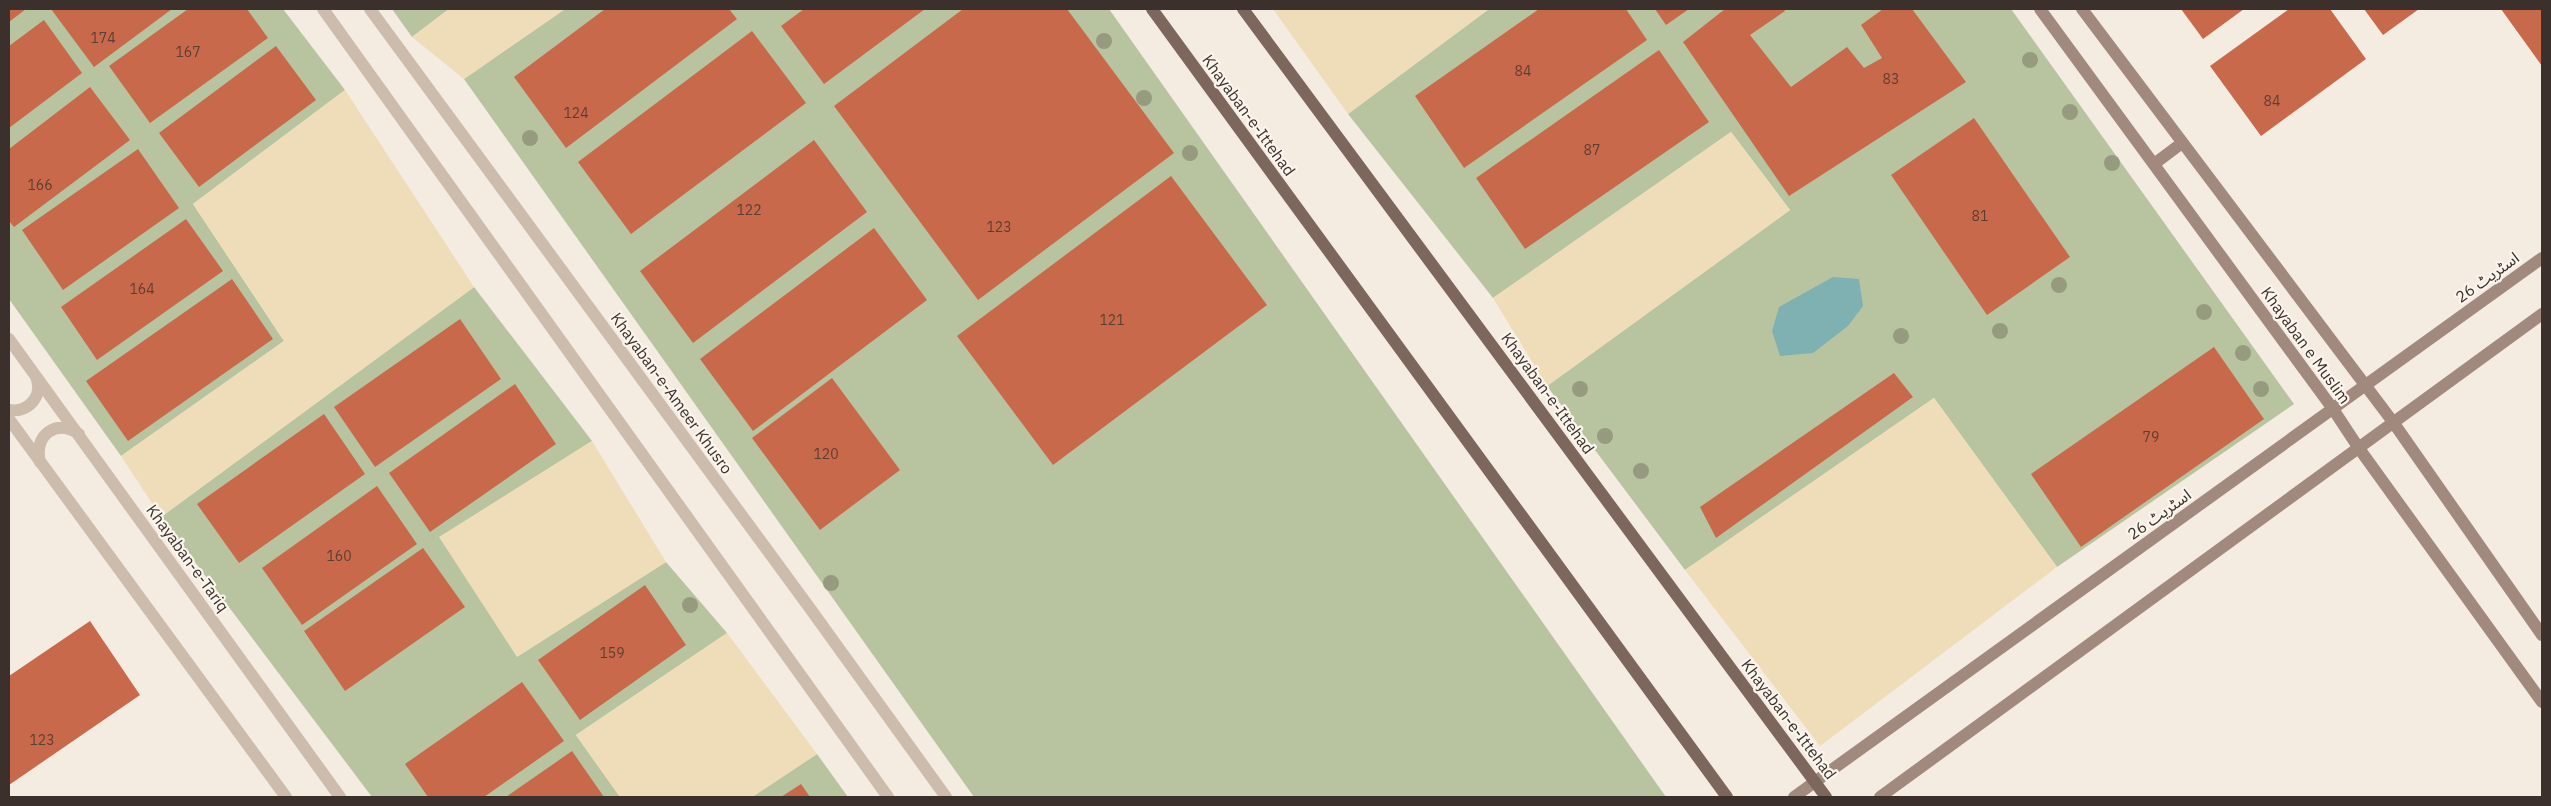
<svg xmlns="http://www.w3.org/2000/svg" width="2551" height="806" viewBox="0 0 2551 806" font-family="'IBM Plex Sans','Noto Sans Arabic',sans-serif">
<style>
.green{fill:#b8c4a0}
.sand{fill:#efdcb8}
.water{fill:#7fb0b2}
.building{fill:#c8694b}
.lines{fill:none;stroke-linecap:round;stroke-linejoin:round}
.street{stroke:#cdbbac;stroke-width:12}
.secondary{stroke:#a18a7d;stroke-width:12}
.primary{stroke:#7d675c;stroke-width:12}
.tree{fill:#969b7f}
.labels{text-anchor:middle;stroke-width:4.5;stroke-linejoin:round;paint-order:stroke}
.number-label{font-size:14px;fill:#5e3e33}
.street-label{font-size:16px;fill:#3b302b;stroke:#fbf5ee}
</style>
<rect width="100%" height="100%" fill="#f4ebe1"/>
<path class="green" d="M9 9H283L345 90 193 204 284 341 121 456 9 299Z
M392 9H449L412 37Z
M565 9H1109L1666 797H974L464 79Z
M1489 9H2011L2294 404 2057 567 1934 398 1685 570 1547 386 1790 210 1731 132 1493 298 1348 114Z
M474 287 592 441 440 537 518 656 666 562 727 633 576 735 620 797H372L161 517Z
M817 754 848 797H752Z"/>
<path class="sand" d="M449 9H565L464 79 412 37Z
M1273 9H1489L1348 114Z
M345 90 474 287 161 517 121 456 284 341 193 204Z
M1731 132 1790 210 1547 386 1493 298Z
M1934 398 2057 567 1820 746 1685 570Z
M592 441 666 562 517 657 439 537Z
M727 633 817 754 752 797H620L576 735Z"/>
<path class="water" d="M1833 277 1859 279 1863 306 1848 326 1813 353 1780 356 1772 331 1779 307Z"/>
<path class="building" d="M9 9H26L9 22Z
M51 9H172L94 67Z
M188 9H247L268 38 150 123 109 66Z
M605 9H729L737 19 566 148 514 77Z
M804 9H925L824 84 781 26Z
M963 9H1067L1174 153 978 300 834 106Z
M1539 9H1626L1647 40 1464 168 1415 96Z
M1655 9H1689L1666 25Z
M1725 9H1784L1785 11 1750 35 1791 87 1847 47 1864 68 1882 58 1861 25 1883 9H1912L1966 82 1789 196 1683 42Z
M2181 9H2244L2203 39Z
M2289 9H2330L2366 59 2261 136 2210 66Z
M2364 9H2419L2383 35Z
M2501 9H2542V66Z
M44 20 82 73 9 128V46Z
M752 31 806 103 631 234 578 162Z
M276 46 316 100 199 187 159 133Z
M1659 50 1709 122 1525 249 1476 178Z
M90 87 130 140 14 227 9 221V149Z
M1974 118 2070 257 1987 315 1891 175Z
M814 140 867 212 693 343 640 271Z
M138 149 179 208 63 290 22 230Z
M1171 176 1267 305 1053 465 957 336Z
M186 219 223 271 97 360 61 307Z
M874 228 927 300 753 431 700 359Z
M232 279 273 339 128 441 86 381Z
M460 319 501 379 375 467 334 407Z
M2214 347 2264 419 2081 547 2031 474Z
M1894 373 1913 397 1716 538 1700 507Z
M832 378 900 470 820 530 752 438Z
M515 384 556 444 430 532 389 473Z
M324 414 365 474 239 563 197 504Z
M377 486 417 544 302 625 262 568Z
M423 548 465 607 345 691 304 631Z
M645 585 686 645 580 720 538 660Z
M90 621 140 695 9 785V676Z
M522 682 564 741 484 797H428L405 764Z
M572 751 604 797H506Z
M801 784 810 797H781Z"/>
<g class="lines">
<path class="street" d="M323 9 888 797
M370 9 809 607 946 797
M9 339 340 797
M9 410C28 413 44 396 36 377
M9 419 286 797
M40 462C33 435 57 418 79 434"/>
<path class="secondary" d="M2040 9 2333 409 2358 447 2542 702
M2082 9 2393 422 2542 635
M2154 164 2182 143
M1794 797 2542 258
M1880 797 2542 314"/>
<path class="primary" d="M1152 9 1727 797
M1243 9 1826 797"/>
</g>
<g class="tree">
<circle cx="1104" cy="41" r="8"/>
<circle cx="2030" cy="60" r="8"/>
<circle cx="1144" cy="98" r="8"/>
<circle cx="2070" cy="112" r="8"/>
<circle cx="530" cy="138" r="8"/>
<circle cx="1190" cy="153" r="8"/>
<circle cx="2112" cy="163" r="8"/>
<circle cx="2059" cy="285" r="8"/>
<circle cx="2204" cy="312" r="8"/>
<circle cx="2000" cy="331" r="8"/>
<circle cx="1901" cy="336" r="8"/>
<circle cx="2243" cy="353" r="8"/>
<circle cx="1580" cy="389" r="8"/>
<circle cx="2261" cy="389" r="8"/>
<circle cx="1605" cy="436" r="8"/>
<circle cx="1641" cy="471" r="8"/>
<circle cx="831" cy="583" r="8"/>
<circle cx="690" cy="605" r="8"/>
</g>
<g class="labels">
<g class="number-label">
<text x="103" y="43">174</text>
<text x="188" y="57">167</text>
<text x="1523" y="76">84</text>
<text x="1891" y="84">83</text>
<text x="2272" y="106">84</text>
<text x="576" y="118">124</text>
<text x="1592" y="155">87</text>
<text x="40" y="190">166</text>
<text x="749" y="215">122</text>
<text x="1980" y="221">81</text>
<text x="999" y="232">123</text>
<text x="142" y="294">164</text>
<text x="1112" y="325">121</text>
<text x="2151" y="442">79</text>
<text x="826" y="459">120</text>
<text x="339" y="561">160</text>
<text x="612" y="658">159</text>
<text x="42" y="745">123</text>
</g>
<g class="street-label">
<text transform="translate(1249 115) rotate(54)" y="6">Khayaban-e-Ittehad</text>
<text transform="translate(2487 277) rotate(-36)" y="6">اسٹریٹ 26</text>
<text transform="translate(2306 345) rotate(54)" y="6">Khayaban e Muslim</text>
<text transform="translate(672 393) rotate(54)" y="6">Khayaban-e-Ameer Khusro</text>
<text transform="translate(1548 393) rotate(54)" y="6">Khayaban-e-Ittehad</text>
<text transform="translate(2159 514) rotate(-36)" y="6">اسٹریٹ 26</text>
<text transform="translate(188 558) rotate(54)" y="6">Khayaban-e-Tariq</text>
<text transform="translate(1789 719) rotate(53)" y="6">Khayaban-e-Ittehad</text>
</g>
</g>
<rect width="2551" height="806" fill="none" stroke="#3b302b" stroke-width="20"/>
</svg>
